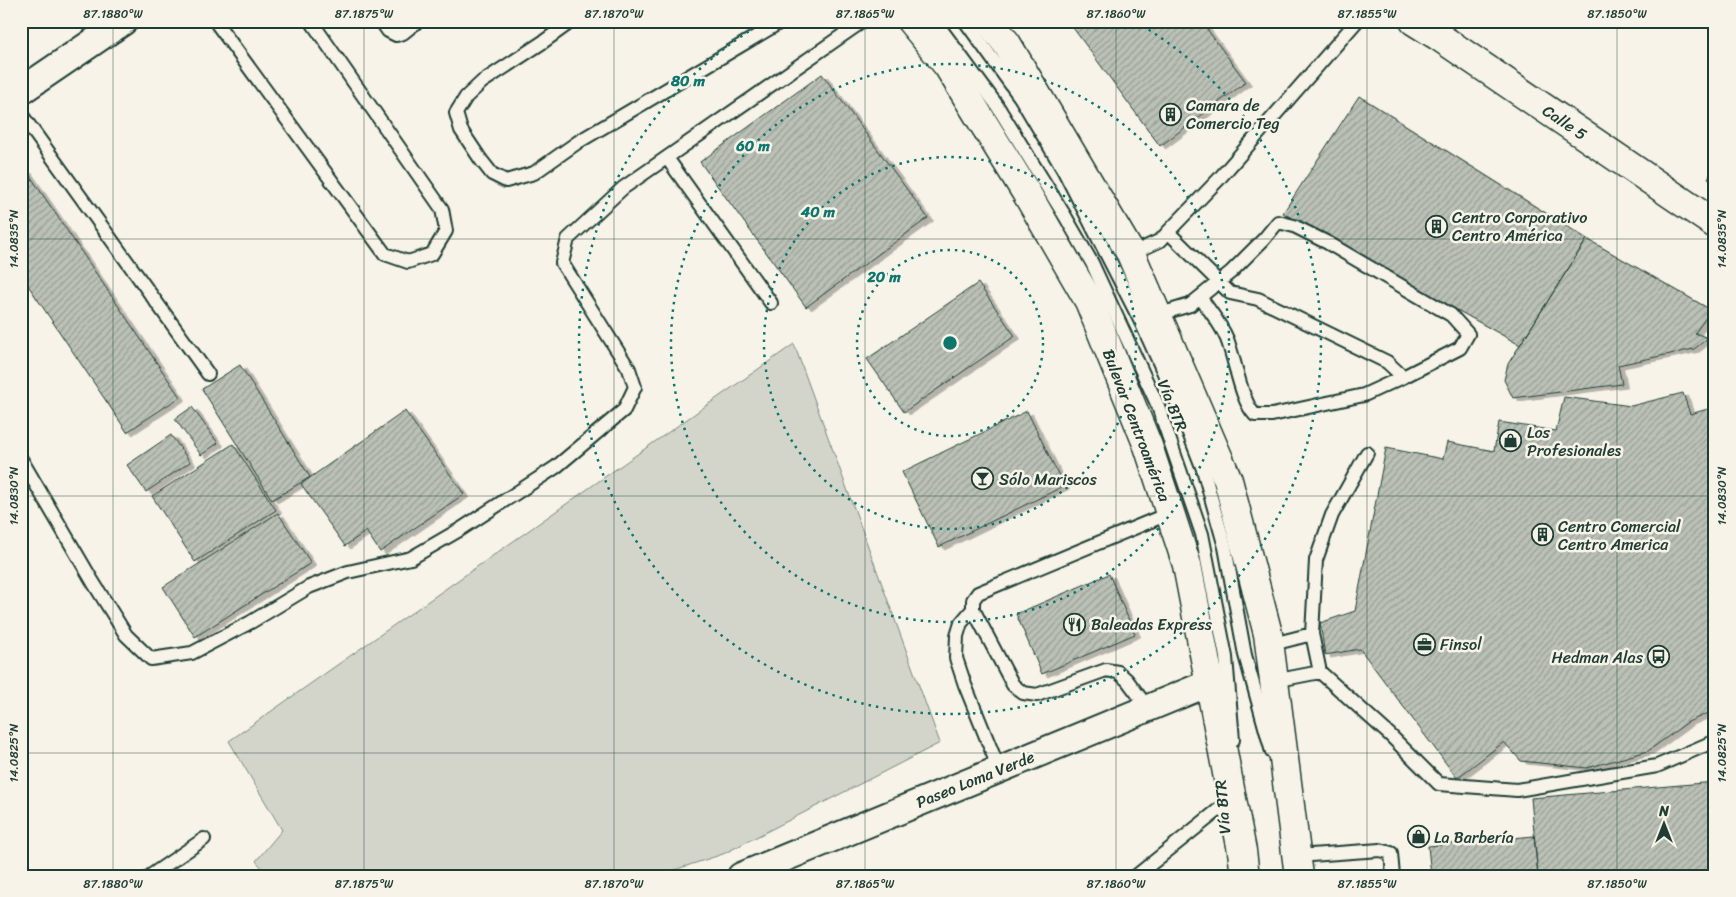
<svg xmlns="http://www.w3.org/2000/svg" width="1736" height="897" viewBox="0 0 1736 897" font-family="Sriracha,sans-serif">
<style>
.green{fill:#d3d5ca;stroke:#79897f}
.building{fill:url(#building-hatch);stroke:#1f3d34;filter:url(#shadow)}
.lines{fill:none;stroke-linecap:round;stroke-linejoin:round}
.lane-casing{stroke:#1f3d34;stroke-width:16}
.street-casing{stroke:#1f3d34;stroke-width:30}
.secondary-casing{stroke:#1f3d34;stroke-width:31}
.primary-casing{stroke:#1f3d34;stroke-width:31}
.lane{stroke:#f7f3e8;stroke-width:12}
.street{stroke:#f7f3e8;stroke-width:26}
.secondary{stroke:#f7f3e8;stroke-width:28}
.primary{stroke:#f7f3e8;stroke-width:28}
.ticks{fill:none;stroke:#1f3d34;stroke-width:1;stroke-opacity:0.45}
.ring{fill:none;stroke:#0f766e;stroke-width:2.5;stroke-dasharray:2.5 5}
.labels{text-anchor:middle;stroke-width:5;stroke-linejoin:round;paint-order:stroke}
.poi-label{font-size:16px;fill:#1f3d34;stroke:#f7f3e8;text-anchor:start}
.street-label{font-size:16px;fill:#1f3d34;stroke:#f7f3e8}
.centre{fill:#0f766e;stroke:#f7f3e8;stroke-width:2.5}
.ring-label{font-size:15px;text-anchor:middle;font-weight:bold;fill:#0f766e;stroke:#f7f3e8;stroke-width:5;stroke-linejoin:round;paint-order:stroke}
.neatline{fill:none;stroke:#1f3d34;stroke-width:2}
.ticks-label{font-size:12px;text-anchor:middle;fill:#1f3d34}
</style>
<defs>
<pattern id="building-hatch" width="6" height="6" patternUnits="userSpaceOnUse" patternTransform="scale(1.25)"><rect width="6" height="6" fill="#bbc1b6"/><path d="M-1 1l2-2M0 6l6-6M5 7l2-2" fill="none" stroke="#979e95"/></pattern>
<filter id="shadow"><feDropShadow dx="5.5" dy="3" stdDeviation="0" flood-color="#0004"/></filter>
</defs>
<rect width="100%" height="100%" fill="#f7f3e8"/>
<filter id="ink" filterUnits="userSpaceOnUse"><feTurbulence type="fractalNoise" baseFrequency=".02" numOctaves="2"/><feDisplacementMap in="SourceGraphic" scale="10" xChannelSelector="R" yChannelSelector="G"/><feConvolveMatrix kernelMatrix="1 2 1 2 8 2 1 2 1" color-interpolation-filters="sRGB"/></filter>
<g filter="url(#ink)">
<path class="green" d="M794 344 940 743 723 854 656 876H269L256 861 282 830 229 741Z"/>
<path class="building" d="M1068 21H1201L1246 82 1160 146Z
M822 74 928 218 806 307 700 162Z
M1359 96 1587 239 1520 345 1283 213Z
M1715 167V182L1708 178Z
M26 170 180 397 127 432 21 275V173Z
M1587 239 1711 310 1695 333 1708 338 1694 349 1618 365 1622 384 1513 398 1504 380 1508 364Z
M978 283 1015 336 904 412 867 359Z
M240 365 310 477 272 500 202 389Z
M1683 393 1690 414 1715 407V710L1688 722 1648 751 1587 768 1521 761 1504 742 1457 778 1360 649 1325 655 1320 623 1355 611 1386 448 1443 459 1447 442 1494 451 1499 422 1556 431 1564 397 1631 406Z
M192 407 218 443 201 455 175 419Z
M405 411 464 494 380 552 366 531 345 546 301 484Z
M1027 411 1064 486 939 547 902 472Z
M171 435 190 462 146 492 127 465Z
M233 444 276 510 195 562 152 496Z
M278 513 311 563 195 637 163 587Z
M1109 574 1135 634 1042 674 1016 614Z
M1715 782V876H1538L1531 798Z
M1534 836 1538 876H1431L1428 846Z"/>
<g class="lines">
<defs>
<path id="lane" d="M215 21 385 254 408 262 432 254 446 231 442 209 311 21
M381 21 388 31 396 35 403 33 418 21
M572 21 543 42 482 82 466 97 456 113 461 130 481 160 492 174 506 181 534 173 578 142 782 21
M935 21 996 104 1065 216 1092 263 1158 406 1202 534 1226 657 1233 740
M965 21 1020 97 1064 171 1141 322 1176 400 1203 469 1225 547 1245 655 1272 752
M21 114 208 374
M667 158 771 303
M1131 254 1161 240 1168 232 1218 180 1357 21
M1200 297C1209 310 1221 324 1227 339 1235 359 1241 401 1255 415H1272L1364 395 1403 377
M1157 315 1190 305 1231 272 1264 239 1278 222 1294 226 1328 243 1451 315 1468 334 1460 348 1403 377 1387 362 1258 299 1230 293 1168 232
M1367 453 1332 515 1316 560 1312 634 1320 672 1390 735 1439 784 1517 790 1657 766 1715 741
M21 459 93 582 126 635 151 659 192 653 251 622 309 587 348 572 411 558 461 529 556 467 624 410 635 387 629 369 562 263 568 239 623 188 863 21
M973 609 961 623 957 636 956 658 965 685 999 769
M1269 645 1312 634
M1274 681 1320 672
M1148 708 1127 680 1118 672 1106 670 1037 695 1023 693 1013 685 973 609V600L978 593 1170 513
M1297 856 1380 850 1391 853 1393 876
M150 876 204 839
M1136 876 1232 799"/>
<path id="street" d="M21 91 124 21
M741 876 1209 683"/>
<path id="secondary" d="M1414 21 1438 36 1715 224"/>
<path id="primary" d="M911 21 948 66 1027 194 1089 301 1148 446 1187 565 1242 851 1245 876
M989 21 1007 44 1131 254 1228 480 1268 634 1299 876"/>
</defs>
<use href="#lane" class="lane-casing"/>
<use href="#street" class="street-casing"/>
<use href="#secondary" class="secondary-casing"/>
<use href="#primary" class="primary-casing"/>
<use href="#lane" class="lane"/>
<use href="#street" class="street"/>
<use href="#secondary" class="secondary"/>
<use href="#primary" class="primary"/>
</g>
</g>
<path class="ticks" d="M113 21V876M364 21V876M614 21V876M865 21V876M1116 21V876M1367 21V876M1617 21V876M21 239H1715M21 496H1715M21 753H1715"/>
<g class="ring">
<circle cx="950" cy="343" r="93"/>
<circle cx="950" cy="343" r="186"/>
<circle cx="950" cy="343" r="279"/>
<path d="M1136 22A371 371 0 1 1 764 22"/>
</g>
<defs>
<symbol id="building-ring" viewBox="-11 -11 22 22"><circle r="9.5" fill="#f7f3e8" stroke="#1f3d34" stroke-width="1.5"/><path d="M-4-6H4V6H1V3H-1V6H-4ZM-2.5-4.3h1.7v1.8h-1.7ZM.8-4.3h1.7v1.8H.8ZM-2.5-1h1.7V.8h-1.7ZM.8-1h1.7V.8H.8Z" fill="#1f3d34"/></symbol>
<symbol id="shop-ring" viewBox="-11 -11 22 22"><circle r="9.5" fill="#f7f3e8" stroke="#1f3d34" stroke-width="1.5"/><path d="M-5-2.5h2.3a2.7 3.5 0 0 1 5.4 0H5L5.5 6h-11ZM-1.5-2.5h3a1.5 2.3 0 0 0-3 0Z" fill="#1f3d34"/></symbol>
<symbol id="bar-ring" viewBox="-11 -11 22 22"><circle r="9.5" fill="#f7f3e8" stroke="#1f3d34" stroke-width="1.5"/><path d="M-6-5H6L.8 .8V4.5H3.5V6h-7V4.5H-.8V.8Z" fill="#1f3d34"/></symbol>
<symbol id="restaurant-ring" viewBox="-11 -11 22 22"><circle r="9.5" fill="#f7f3e8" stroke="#1f3d34" stroke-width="1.5"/><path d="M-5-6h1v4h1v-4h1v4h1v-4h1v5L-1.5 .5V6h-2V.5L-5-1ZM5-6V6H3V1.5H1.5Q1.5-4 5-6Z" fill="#1f3d34"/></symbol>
<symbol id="office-ring" viewBox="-11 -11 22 22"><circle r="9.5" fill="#f7f3e8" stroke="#1f3d34" stroke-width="1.5"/><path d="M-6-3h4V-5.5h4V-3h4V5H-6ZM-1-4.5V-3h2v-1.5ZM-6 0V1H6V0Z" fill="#1f3d34"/></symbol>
<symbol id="bus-ring" viewBox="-11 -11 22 22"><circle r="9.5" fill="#f7f3e8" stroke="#1f3d34" stroke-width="1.5"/><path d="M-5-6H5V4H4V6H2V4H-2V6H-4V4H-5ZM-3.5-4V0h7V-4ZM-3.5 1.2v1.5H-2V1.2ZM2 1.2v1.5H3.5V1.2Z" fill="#1f3d34"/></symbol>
</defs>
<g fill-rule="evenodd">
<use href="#building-ring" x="1158" y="102" width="25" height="25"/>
<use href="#building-ring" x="1424" y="214" width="25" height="25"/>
<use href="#shop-ring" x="1498" y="428" width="25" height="25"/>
<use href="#bar-ring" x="970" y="466" width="25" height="25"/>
<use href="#building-ring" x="1530" y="522" width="25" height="25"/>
<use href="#restaurant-ring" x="1062" y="612" width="25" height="25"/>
<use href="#office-ring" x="1412" y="632" width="25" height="25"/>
<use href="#bus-ring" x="1646" y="644" width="25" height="25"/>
<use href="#shop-ring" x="1406" y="824" width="25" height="25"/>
</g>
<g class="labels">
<g class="poi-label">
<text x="1186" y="111">Camara de<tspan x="1186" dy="18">Comercio Teg</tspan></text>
<text x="1452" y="223">Centro Corporativo<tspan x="1452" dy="18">Centro América</tspan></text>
<text x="1527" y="438">Los<tspan x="1527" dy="18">Profesionales</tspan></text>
<text x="999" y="485">Sólo Mariscos</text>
<text x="1558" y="532">Centro Comercial<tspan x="1558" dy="18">Centro America</tspan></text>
<text x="1091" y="630">Baleadas Express</text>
<text x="1440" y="650">Finsol</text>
<text x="1643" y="663" text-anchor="end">Hedman Alas</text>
<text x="1434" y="843">La Barbería</text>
</g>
<g class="street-label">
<text transform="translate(1565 122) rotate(34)" y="6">Calle 5</text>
<text transform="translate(1173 405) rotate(68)" y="6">Vía BTR</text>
<text transform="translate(1137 425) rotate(69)" y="6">Bulevar Centroamérica</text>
<text transform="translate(975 779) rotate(-22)" y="6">Paseo Loma Verde</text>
<text transform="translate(1222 807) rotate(-95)" y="6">Vía BTR</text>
</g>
</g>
<circle cx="950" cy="343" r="8" class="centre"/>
<g class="ring-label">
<text x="688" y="86">80 m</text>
<text x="753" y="151">60 m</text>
<text x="818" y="217">40 m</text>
<text x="884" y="282">20 m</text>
</g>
<rect width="1736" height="897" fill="none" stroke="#f7f3e8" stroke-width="55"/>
<g transform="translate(1664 824)" stroke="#f7f3e8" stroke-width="4" paint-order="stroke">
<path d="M0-4L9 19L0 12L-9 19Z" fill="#1f3d34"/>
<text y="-8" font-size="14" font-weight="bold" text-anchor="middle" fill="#1f3d34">N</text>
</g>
<rect x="28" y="28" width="1680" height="842" class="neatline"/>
<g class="ticks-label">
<text x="113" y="18">87.1880°W</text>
<text x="364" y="18">87.1875°W</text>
<text x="614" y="18">87.1870°W</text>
<text x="865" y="18">87.1865°W</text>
<text x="1116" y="18">87.1860°W</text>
<text x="1367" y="18">87.1855°W</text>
<text x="1617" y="18">87.1850°W</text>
<text transform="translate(14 239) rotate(-90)" y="4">14.0835°N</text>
<text transform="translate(1722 239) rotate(-90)" y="4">14.0835°N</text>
<text transform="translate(14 496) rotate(-90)" y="4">14.0830°N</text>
<text transform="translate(1722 496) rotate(-90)" y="4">14.0830°N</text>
<text transform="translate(14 753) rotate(-90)" y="4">14.0825°N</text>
<text transform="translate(1722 753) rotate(-90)" y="4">14.0825°N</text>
<text x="113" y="888">87.1880°W</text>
<text x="364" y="888">87.1875°W</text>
<text x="614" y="888">87.1870°W</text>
<text x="865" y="888">87.1865°W</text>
<text x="1116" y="888">87.1860°W</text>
<text x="1367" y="888">87.1855°W</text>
<text x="1617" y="888">87.1850°W</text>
</g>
</svg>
